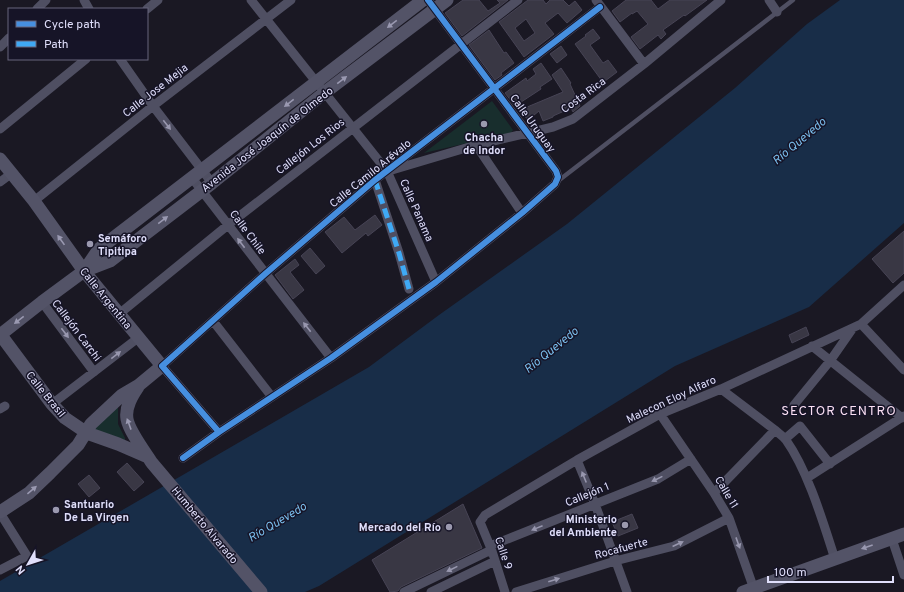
<svg xmlns="http://www.w3.org/2000/svg" width="904" height="592" viewBox="0 0 904 592" font-family="Overpass,sans-serif">
<style>
.green{fill:#182e2d}
.water{fill:#182d48}
.building{fill:#393744;stroke:#474455;fill-rule:evenodd}
.lines{fill:none;stroke-linecap:round;stroke-linejoin:round}
.lane{stroke:#4f4f62;stroke-width:4.5}
.street{stroke:#4f4f62;stroke-width:9}
.secondary{stroke:#535367;stroke-width:13}
.quiet{stroke:#3fa9f5;stroke-width:5;stroke-dasharray:10 5;stroke-linecap:butt}
.cycleway-casing{stroke:#161427;stroke-width:8}
.cycleway{stroke:#468fdf;stroke-width:6}
.oneway{fill:#9a99b1}
.oneway2{fill:#9897ae}
.poi-dot{fill:#9b99af;stroke:#161427;stroke-width:1.5}
.labels{text-anchor:middle;stroke-width:3;stroke-linejoin:round;paint-order:stroke}
.street-label{font-size:11px;fill:#e0dffb;stroke:#161427}
.poi-label{font-size:11px;font-weight:bold;fill:#e0dffb;stroke:#161427;text-anchor:start}
.water-label{font-size:12px;font-style:italic;fill:#7abeed;stroke:#161427}
.quarter-label{font-size:13px;letter-spacing:1px;fill:#fbe0f3;stroke:#161427}
</style>
<rect width="100%" height="100%" fill="#1a1823"/>
<path class="green" d="M492 101 513 130 511 133 424 153Z
M118 406V424L125 438V440L90 428Z"/>
<path class="water" d="M840 0H904V223L809 307 675 366 319 586 305 592H0V581L369 367 439 315 567 224 735 88 807 24Z"/>
<path class="building" d="M463 0H479L488 11 500 3 497 0H508L462 36 445 13Z
M528 0H543L546 4 550 0H563L569 6 575 1 582 10 567 23 558 13 545 23 554 34 524 57 499 22ZM526 19 535 33 524 41 515 28Z
M626 0H651L658 9 670 0H707L685 16 684 15 663 30 666 34 661 39 658 35 640 49 631 37 648 24 637 11 632 14V13L620 22 612 11Z
M593 29 600 38 590 45 603 63 608 60 617 72 605 81 604 80 602 81 575 44 586 36 585 35Z
M489 30 504 53 506 52 514 63 501 73 502 75 495 80 469 45Z
M561 46 567 55 557 63 550 54Z
M541 63 552 79 540 87 541 89 515 106 505 93 526 78 527 81 536 74 533 69Z
M561 68 571 83 570 84 580 106 573 112 571 108 553 116V117L543 121 539 111 528 120 520 110 563 92 552 75Z
M375 215 382 225 368 236 366 233 342 253 325 232 344 217 355 230Z
M904 231V273L893 283 872 259Z
M310 248 325 266 316 274 301 256Z
M295 259 299 265 290 272 304 290 293 299 275 275Z
M806 327 809 335 792 343 789 335Z
M127 463 144 482 134 491 117 472Z
M89 475 100 488 89 497 78 484Z
M463 504 482 548 401 587 398 591 390 592 372 560Z
M632 514 638 528 618 536 612 522Z"/>
<g class="lines">
<path class="lane" d="M558 181 793 0"/>
<path class="street" d="M84 0 89 9
M251 0 387 171 436 282
M596 0 644 64
M769 0 777 12
M37 9 46 0
M147 9 158 0
M0 47 9 38
M120 59 153 106 212 183
M0 129 86 59
M476 145 522 213
M392 170 476 145 553 127 573 119 644 64 721 0
M192 178 331 358
M375 180 399 253 409 289
M0 182 12 173
M34 201 153 106 291 0
M42 302 94 372
M119 314 228 225 518 0
M213 321 272 397
M861 324 904 370
M812 346 902 418
M52 404 138 338
M794 405 830 361 853 328
M0 409 5 406
M660 414 714 493 729 518 755 592
M775 430C778 433 783 436 786 440 808 471 823 522 835 559
M219 432 162 366 265 274 375 180 600 7
M785 439 800 426 830 464
M183 458 219 432 331 358 436 282 522 213 555 184 558 177 556 171 428 0
M577 460 595 504 627 592
M807 478 904 416
M714 493 775 430 721 389
M0 513 27 556 0 570
M892 539 904 575
M490 546 658 479 691 459
M404 592 487 552 492 551
M431 592 495 561
M505 592 492 551 480 522 485 515 577 460 660 414 721 389 861 324 904 285
M516 592 615 561 674 546 729 518"/>
<path class="secondary" d="M0 159 34 201 84 271 162 366 139 385 122 395 91 424 78 445 50 473 29 493 0 512
M84 271 99 249 423 0
M0 334 52 404 65 418 87 433 118 444 148 457
M0 335 42 302 84 271 110 261 212 183 324 93 447 0
M138 387C132 396 125 407 127 419 129 431 145 452 152 463L261 592
M743 592 904 534"/>
<path class="quiet" d="M375 180 399 253 409 289"/>
<defs>
<path id="cycleway" d="M219 432 162 366 265 274 375 180 600 7
M183 458 219 432 331 358 436 282 522 213 555 184 558 177 556 171 428 0"/>
</defs>
<use href="#cycleway" class="cycleway-casing"/>
<use href="#cycleway" class="cycleway"/>
</g>
<defs><path id="oneway-solid" d="M-6-.8H1V-3.2L6.5 0L1 3.2V.8H-6Z"/></defs>
<g class="oneway">
<use href="#oneway-solid" transform="translate(392 24) rotate(143)"/>
<use href="#oneway-solid" transform="translate(342 80) rotate(-37)"/>
<use href="#oneway-solid" transform="translate(289 103) rotate(142)"/>
<use href="#oneway-solid" transform="translate(163 220) rotate(-37)"/>
<use href="#oneway-solid" transform="translate(61 240) rotate(-125)"/>
<use href="#oneway-solid" transform="translate(19 320) rotate(142)"/>
<use href="#oneway-solid" transform="translate(129 424) rotate(-110)"/>
<use href="#oneway-solid" transform="translate(32 490) rotate(-40)"/>
<use href="#oneway-solid" transform="translate(867 547) rotate(161)"/>
</g>
<g class="oneway2">
<use href="#oneway-solid" transform="translate(167 125) rotate(52)"/>
<use href="#oneway-solid" transform="translate(241 243) rotate(-127)"/>
<use href="#oneway-solid" transform="translate(307 327) rotate(-128)"/>
<use href="#oneway-solid" transform="translate(65 333) rotate(53)"/>
<use href="#oneway-solid" transform="translate(116 355) rotate(-38)"/>
<use href="#oneway-solid" transform="translate(584 477) rotate(-112)"/>
<use href="#oneway-solid" transform="translate(657 479) rotate(154)"/>
<use href="#oneway-solid" transform="translate(537 528) rotate(158)"/>
<use href="#oneway-solid" transform="translate(738 543) rotate(70)"/>
<use href="#oneway-solid" transform="translate(678 544) rotate(-25)"/>
<use href="#oneway-solid" transform="translate(452 569) rotate(154)"/>
<use href="#oneway-solid" transform="translate(554 580) rotate(-17)"/>
</g>
<g class="poi-dot">
<circle cx="484" cy="124" r="4"/>
<circle cx="90" cy="244" r="4"/>
<circle cx="56" cy="510" r="4"/>
<circle cx="625" cy="525" r="4"/>
<circle cx="449" cy="527" r="4"/>
</g>
<g class="labels">
<g class="street-label">
<text transform="translate(155 90) rotate(-38)" y="4">Calle Jose Mejia</text>
<text transform="translate(583 95) rotate(-36)" y="4">Costa Rica</text>
<text transform="translate(533 123) rotate(54)" y="4">Calle Uruguay</text>
<text transform="translate(267 139) rotate(-38)" y="4">Avenida José Joaquín de Olmedo</text>
<text transform="translate(310 146) rotate(-38)" y="4">Callejón Los Rios</text>
<text transform="translate(370 173) rotate(-39)" y="4">Calle Camilo Arévalo</text>
<text transform="translate(417 210) rotate(66)" y="4">Calle Panama</text>
<text transform="translate(248 232) rotate(53)" y="4">Calle Chile</text>
<text transform="translate(106 298) rotate(51)" y="4">Calle Argentina</text>
<text transform="translate(77 330) rotate(53)" y="4">Callejón Carchi</text>
<text transform="translate(46 394) rotate(51)" y="4">Calle Brasil</text>
<text transform="translate(671 399) rotate(-25)" y="4">Malecon Eloy Alfaro</text>
<text transform="translate(727 492) rotate(59)" y="4">Calle 11</text>
<text transform="translate(587 494) rotate(-22)" y="4">Callejón 1</text>
<text transform="translate(205 525) rotate(50)" y="4">Humberto Alvarado</text>
<text transform="translate(621 548) rotate(-15)" y="4">Rocafuerte</text>
<text transform="translate(504 553) rotate(71)" y="4">Calle 9</text>
</g>
<g class="poi-label">
<text x="484" y="141" text-anchor="middle">Chacha<tspan x="484" dy="13">de Indor</tspan></text>
<text x="98" y="242">Semáforo<tspan x="98" dy="13">Tipitipa</tspan></text>
<text x="64" y="508">Santuario<tspan x="64" dy="13">De La Virgen</tspan></text>
<text x="617" y="523" text-anchor="end">Ministerio<tspan x="617" dy="13">del Ambiente</tspan></text>
<text x="441" y="531" text-anchor="end">Mercado del Río</text>
</g>
<g class="water-label">
<text transform="translate(799 141) rotate(-40)" y="4">Río Quevedo</text>
<text transform="translate(551 350) rotate(-39)" y="4">Río Quevedo</text>
<text transform="translate(277 522) rotate(-31)" y="4">Río Quevedo</text>
</g>
<g class="quarter-label">
<text x="839" y="415">SECTOR CENTRO</text>
</g>
</g>
<rect x="8" y="8" width="140" height="52" fill="#161427" stroke="#67657c"/>
<rect x="16" y="21" width="20" height="6" fill="#468fdf" stroke="#67657c"/>
<text x="44" y="28" font-size="12" fill="#e0dffb">Cycle path</text>
<rect x="16" y="41" width="20" height="6" fill="#3fa9f5" stroke="#67657c"/>
<text x="44" y="48" font-size="12" fill="#e0dffb">Path</text>
<g transform="translate(28 564) rotate(231)" stroke="#161427" stroke-width="3" paint-order="stroke">
<path d="M0-3L7 15L0 10L-7 15Z" fill="#e0dffb"/>
<text y="-6" font-size="11" font-weight="bold" text-anchor="middle" fill="#e0dffb">N</text>
</g>
<path d="M768 576v6h125v-6" fill="none" stroke="#e0dffb" stroke-width="2"/>
<text x="774" y="576" font-size="12" fill="#e0dffb" stroke="#161427" stroke-width="3" paint-order="stroke">100 m</text>
</svg>
